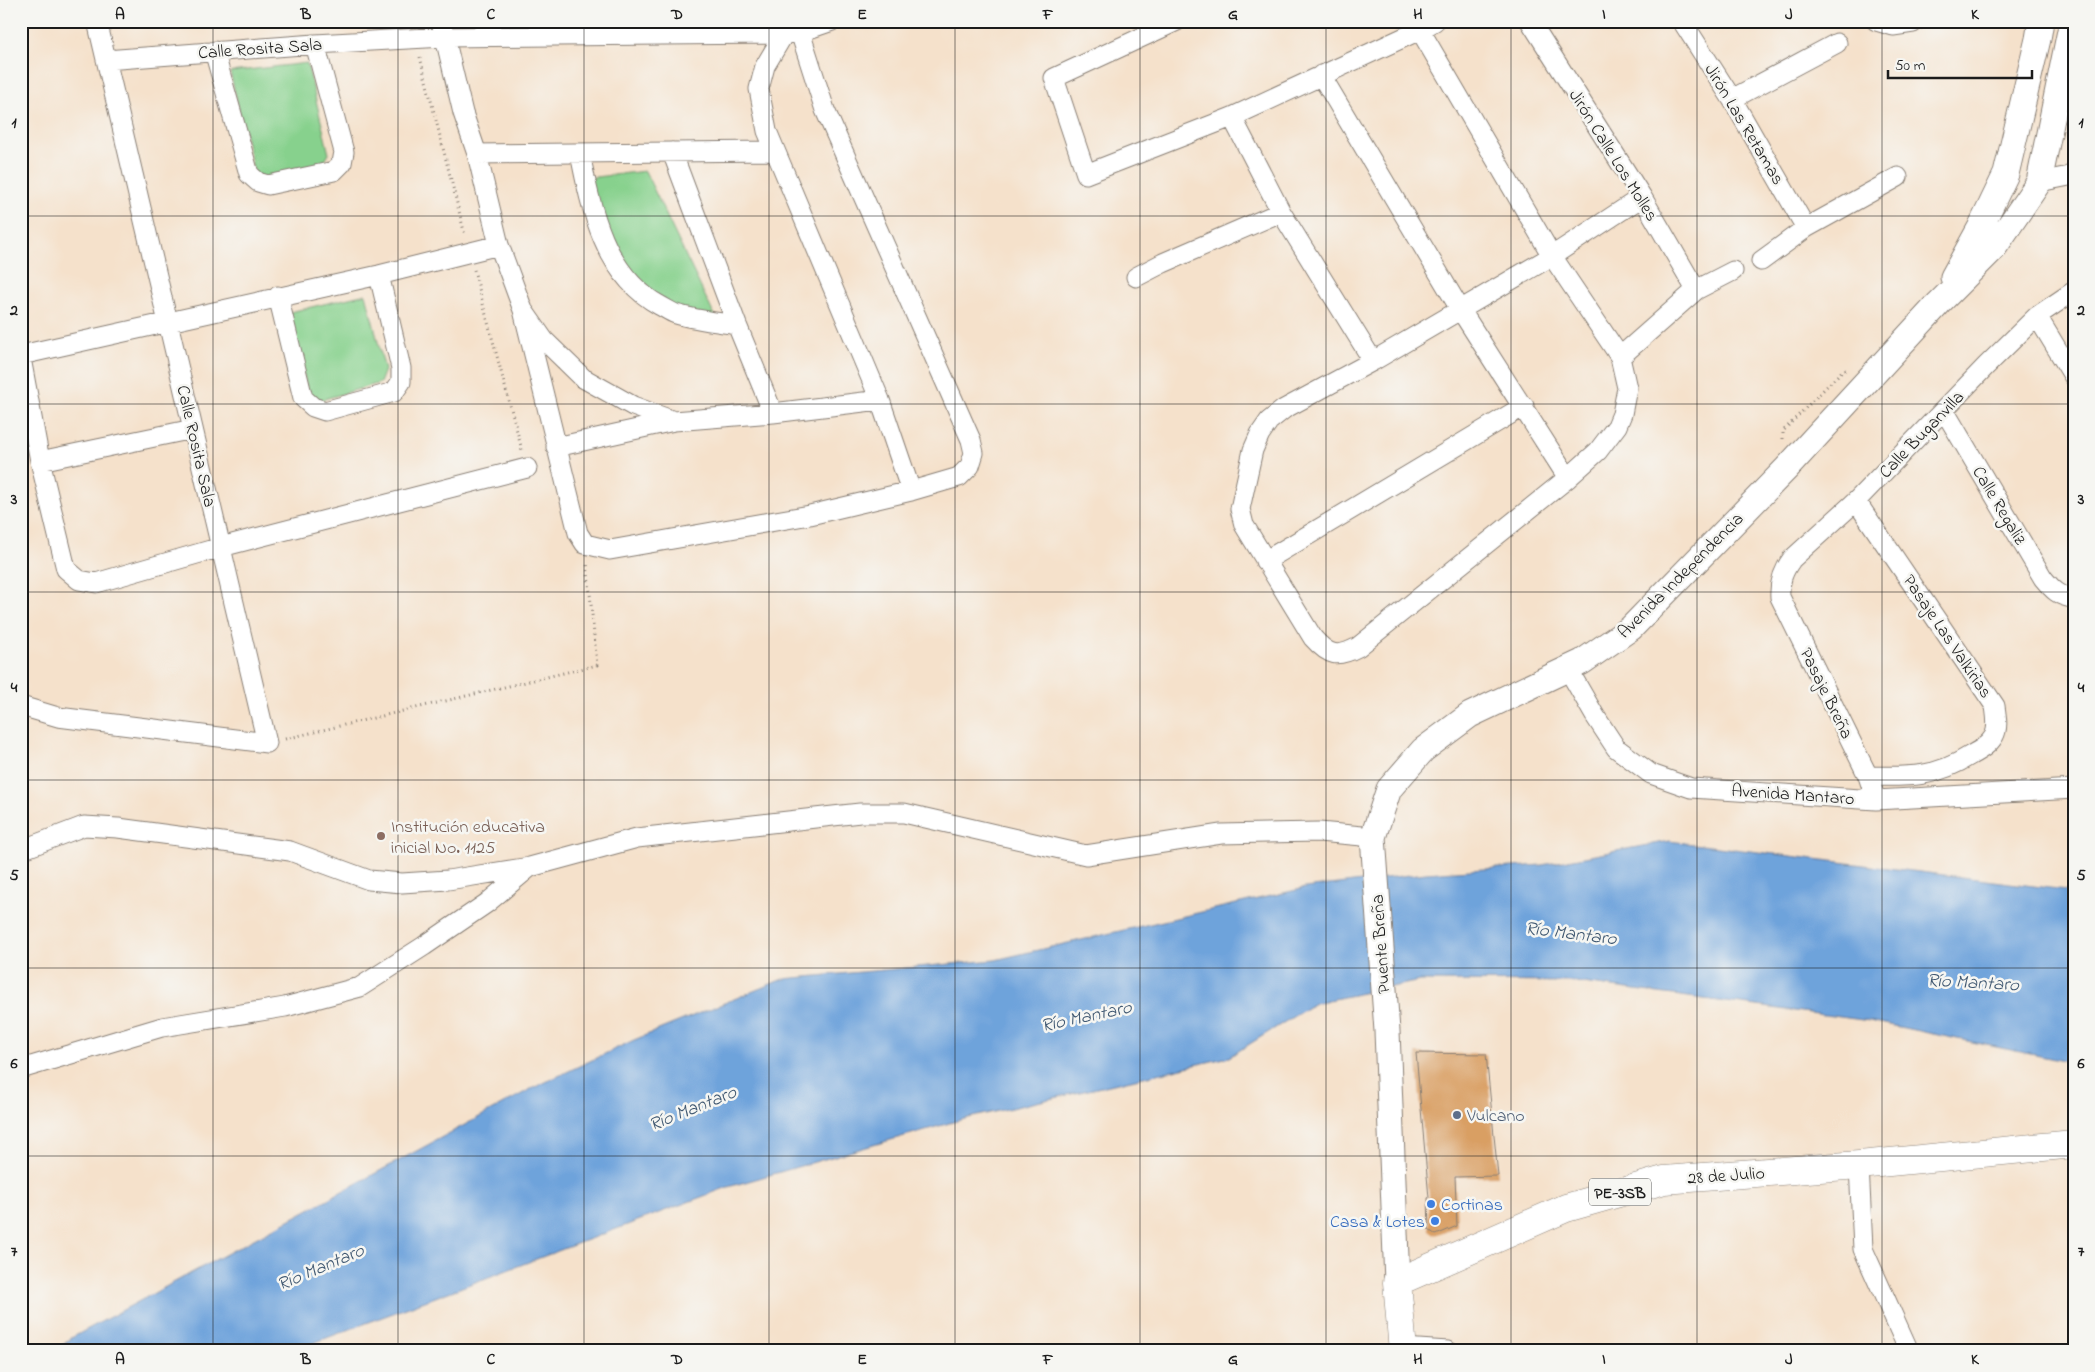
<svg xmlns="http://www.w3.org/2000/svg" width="2095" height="1372" viewBox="0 0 2095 1372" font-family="'Indie Flower',sans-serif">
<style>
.green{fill:#87d18d;stroke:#527654}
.water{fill:#6ea3db;stroke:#45607c}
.building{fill:#d99f63}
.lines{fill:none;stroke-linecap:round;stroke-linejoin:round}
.minor-casing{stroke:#887e74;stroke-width:21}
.major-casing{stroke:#887e74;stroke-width:27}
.highway-casing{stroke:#887e74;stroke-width:29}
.path{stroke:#887e74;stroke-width:3;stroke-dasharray:1 4;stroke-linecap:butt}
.minor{stroke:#fff;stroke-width:19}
.major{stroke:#fff;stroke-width:25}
.highway{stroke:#fff;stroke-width:28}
.grid{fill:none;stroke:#1c1c1c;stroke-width:1;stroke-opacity:0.55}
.education-dot{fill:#8d6e63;stroke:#f6f6f2;stroke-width:2}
.service-dot{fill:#5c6f8a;stroke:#f6f6f2;stroke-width:2}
.shop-dot{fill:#3f7fe0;stroke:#f6f6f2;stroke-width:2}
.labels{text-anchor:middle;stroke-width:5;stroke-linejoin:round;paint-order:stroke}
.shield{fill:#f6f6f2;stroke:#5d5d5c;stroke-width:1}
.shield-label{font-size:16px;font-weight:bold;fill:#1c1c1c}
.street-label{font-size:18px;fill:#1c1c1c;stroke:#f6f6f2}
.education-label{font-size:18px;fill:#785e54;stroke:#f6f6f2;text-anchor:start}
.service-label{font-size:18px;fill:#4e5e75;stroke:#f6f6f2;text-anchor:start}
.shop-label{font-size:18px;fill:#366cbe;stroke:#f6f6f2;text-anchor:start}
.water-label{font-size:19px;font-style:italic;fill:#415972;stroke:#f6f6f2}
.neatline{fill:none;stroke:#1c1c1c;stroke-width:2}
.grid-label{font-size:16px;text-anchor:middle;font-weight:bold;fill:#1c1c1c}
</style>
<rect width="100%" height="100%" fill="#f6f6f2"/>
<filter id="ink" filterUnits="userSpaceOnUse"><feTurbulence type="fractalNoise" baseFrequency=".02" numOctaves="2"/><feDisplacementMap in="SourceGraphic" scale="10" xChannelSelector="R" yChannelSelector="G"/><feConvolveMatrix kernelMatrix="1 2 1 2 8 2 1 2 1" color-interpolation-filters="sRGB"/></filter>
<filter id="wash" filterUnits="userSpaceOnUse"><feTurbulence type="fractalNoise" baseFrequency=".0096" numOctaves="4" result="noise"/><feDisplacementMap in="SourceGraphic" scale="20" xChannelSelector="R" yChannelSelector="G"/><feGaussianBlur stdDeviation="1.12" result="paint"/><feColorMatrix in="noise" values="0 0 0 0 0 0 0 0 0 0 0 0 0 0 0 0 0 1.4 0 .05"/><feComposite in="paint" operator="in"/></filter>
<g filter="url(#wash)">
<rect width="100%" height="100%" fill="#f5e1cb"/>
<path class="green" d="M307 63 329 154 323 164 263 178 254 173 230 72Z
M645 171 717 321C702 317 686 314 672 308 613 282 606 234 588 178Z
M366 294 385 370 380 383 321 400 308 394 290 312Z"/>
<path class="water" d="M1669 841 2074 891V1063L1870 1021 1575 982 1420 981 1315 1003 1229 1057 960 1120 728 1187 292 1351H54L73 1337 531 1089 634 1040 783 979 995 960 1305 888 1426 873 1542 865Z"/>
<g id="blocks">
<path class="building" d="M1416 1053 1486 1054 1498 1176 1455 1177 1457 1226 1436 1235 1429 1230 1428 1198H1429Z"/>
</g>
</g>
<g filter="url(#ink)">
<use href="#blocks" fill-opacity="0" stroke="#887e74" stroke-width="1"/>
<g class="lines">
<defs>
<path id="minor" d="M441 21 463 113 477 154 499 245 523 310 544 340 583 378 633 406 674 421 773 413 880 400
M1177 21 1054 78 1086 174 1232 117 1420 30 1435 21
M1530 21 1642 197 1696 290
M1682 21 1732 99 1806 228
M1876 21 1893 26 1913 23 1915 21
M1420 30 1552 256 1620 357 1627 388 1622 414 1617 426 1598 451 1568 478 1358 647C1337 658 1329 656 1313 638L1244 525 1240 509 1253 450 1260 434 1269 421 1284 409 1373 361 1552 256 1642 197
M784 34 765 66 759 89 767 131 880 400 911 491
M214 51 249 174 258 182 268 185 334 171 342 163 344 152 315 44
M106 60 315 44 445 37 784 34 800 32 832 21
M1321 75 1460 309 1568 478
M1732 99 1837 43
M1232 117 1281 212 1373 361
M672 152 737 325 773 413
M580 153C591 210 605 275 659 305 665 308 670 312 676 314 696 320 717 322 737 325
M477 154 775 151
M2039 182 2069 176 2074 173
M1761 261 1806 228 1898 177
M1136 277 1163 263 1281 212
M278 296 303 398 313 407 325 411 394 392 401 382V368L379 275
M523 310 578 533 585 544 610 550 810 515 911 491 959 477 970 466 974 453 971 440 825 110 800 32
M2037 316 2074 377
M21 355 379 275 499 245
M1620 357 1696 290 1733 271
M21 358 40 461 66 569 79 580 96 583 221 547 527 468
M1944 410 2043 578C2052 589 2059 597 2074 598
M556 447 674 421
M40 461 193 429
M1856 501 1995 706C1996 715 1999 727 1994 736 1989 745 1980 750 1971 755 1935 778 1909 777 1868 776
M1265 561 1524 406
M1568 669 1595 716 1616 748 1651 774 1691 788 1876 800 2074 789
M21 706 58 717 267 743 97 21
M1876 800 1868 776 1780 597C1779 582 1783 571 1792 559L1856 501 1986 366 2037 316 2074 291
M21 850 84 826 118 828 290 851 369 880 402 883 448 880 530 867 637 838 860 813H904L1086 855 1221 834 1319 832 1373 837
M21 1069 162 1027 285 1007 360 987 424 946 487 903 530 867
M1859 1165 1863 1249 1909 1351
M1401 1351 1403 1348 1448 1351"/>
<path id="major" d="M1953 277 1980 228 2006 174 2038 39 2041 21
M1397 1282 1387 1031 1373 837 1389 789 1423 750 1470 715 1582 662 1631 628 1786 469 1939 303 1994 248 2039 182 2072 21"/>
<path id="highway" d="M1403 1351 1397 1282 1566 1208 1664 1180 1859 1165 2074 1144"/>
</defs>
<use href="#minor" class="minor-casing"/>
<use href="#major" class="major-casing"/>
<use href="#highway" class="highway-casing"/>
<path class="path" d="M420 57 465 235
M474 270 522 450
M1783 439V431L1842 371 1848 369
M285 739 597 665 587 563"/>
<use href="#minor" class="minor"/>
<use href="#major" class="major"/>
<use href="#highway" class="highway"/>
</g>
</g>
<path class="grid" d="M213 21V1351M398 21V1351M584 21V1351M769 21V1351M955 21V1351M1140 21V1351M1326 21V1351M1511 21V1351M1697 21V1351M1882 21V1351M21 216H2074M21 404H2074M21 592H2074M21 780H2074M21 968H2074M21 1156H2074"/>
<circle class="education-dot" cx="381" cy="836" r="5"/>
<circle class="service-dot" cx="1457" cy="1115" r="5"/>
<g class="shop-dot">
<circle cx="1431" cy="1204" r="5"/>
<circle cx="1435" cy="1221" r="5"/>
</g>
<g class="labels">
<rect class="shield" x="1589" y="1178.5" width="62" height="27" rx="4"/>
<g class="shield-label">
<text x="1620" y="1198">PE-3SB</text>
</g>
<g class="street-label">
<text transform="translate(260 48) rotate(-4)" y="6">Calle Rosita Sala</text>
<text transform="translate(1745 124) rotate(59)" y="6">Jirón Las Retamas</text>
<text transform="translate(1614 155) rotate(58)" y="6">Jirón Calle Los Molles</text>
<text transform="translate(1921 434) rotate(-46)" y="6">Calle Buganvilla</text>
<text transform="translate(197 446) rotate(77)" y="6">Calle Rosita Sala</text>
<text transform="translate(2000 505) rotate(59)" y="6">Calle Regaliz</text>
<text transform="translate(1680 575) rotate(-45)" y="6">Avenida Independencia</text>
<text transform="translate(1948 636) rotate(56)" y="6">Pasaje Las Valkirias</text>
<text transform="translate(1827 693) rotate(64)" y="6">Pasaje Breña</text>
<text transform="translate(1793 794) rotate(4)" y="6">Avenida Mantaro</text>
<text transform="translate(1380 944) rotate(-94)" y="6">Puente Breña</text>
<text transform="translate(1726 1175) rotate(-4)" y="6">28 de Julio</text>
</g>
<g class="education-label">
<text x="391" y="832">Institución educativa<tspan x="391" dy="21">inicial No. 1125</tspan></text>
</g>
<g class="service-label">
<text x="1467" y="1121">Vulcano</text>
</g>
<g class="shop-label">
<text x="1441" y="1210">Cortinas</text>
<text x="1425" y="1227" text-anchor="end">Casa &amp; Lotes</text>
</g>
<g class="water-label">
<text transform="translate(1571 932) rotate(7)" y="7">Río Mantaro</text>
<text transform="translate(1973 981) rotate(3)" y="7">Río Mantaro</text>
<text transform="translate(1086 1015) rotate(-12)" y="7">Río Mantaro</text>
<text transform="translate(692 1107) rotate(-22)" y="7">Río Mantaro</text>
<text transform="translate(320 1266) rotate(-23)" y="7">Río Mantaro</text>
</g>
</g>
<rect width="2095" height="1372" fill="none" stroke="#f6f6f2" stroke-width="55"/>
<path d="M1888 70v8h144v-8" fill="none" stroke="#1c1c1c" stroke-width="2.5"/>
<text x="1895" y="70" font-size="15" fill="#1c1c1c" stroke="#f6f6f2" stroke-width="4" paint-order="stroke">50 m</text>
<rect x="28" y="28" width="2040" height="1316" class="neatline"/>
<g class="grid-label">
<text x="120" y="19">A</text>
<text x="306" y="19">B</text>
<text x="491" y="19">C</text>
<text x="677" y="19">D</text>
<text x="862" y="19">E</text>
<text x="1048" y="19">F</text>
<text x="1233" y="19">G</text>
<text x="1418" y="19">H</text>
<text x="1604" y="19">I</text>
<text x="1789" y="19">J</text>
<text x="1975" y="19">K</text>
<text x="14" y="127">1</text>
<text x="2081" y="127">1</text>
<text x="14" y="315">2</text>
<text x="2081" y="315">2</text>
<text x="14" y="504">3</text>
<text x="2081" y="504">3</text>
<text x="14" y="692">4</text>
<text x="2081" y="692">4</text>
<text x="14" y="880">5</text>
<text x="2081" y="880">5</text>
<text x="14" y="1068">6</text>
<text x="2081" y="1068">6</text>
<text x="14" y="1256">7</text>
<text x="2081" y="1256">7</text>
<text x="120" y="1364">A</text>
<text x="306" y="1364">B</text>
<text x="491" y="1364">C</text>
<text x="677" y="1364">D</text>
<text x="862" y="1364">E</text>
<text x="1048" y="1364">F</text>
<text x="1233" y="1364">G</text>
<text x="1418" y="1364">H</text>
<text x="1604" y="1364">I</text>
<text x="1789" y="1364">J</text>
<text x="1975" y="1364">K</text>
</g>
</svg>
